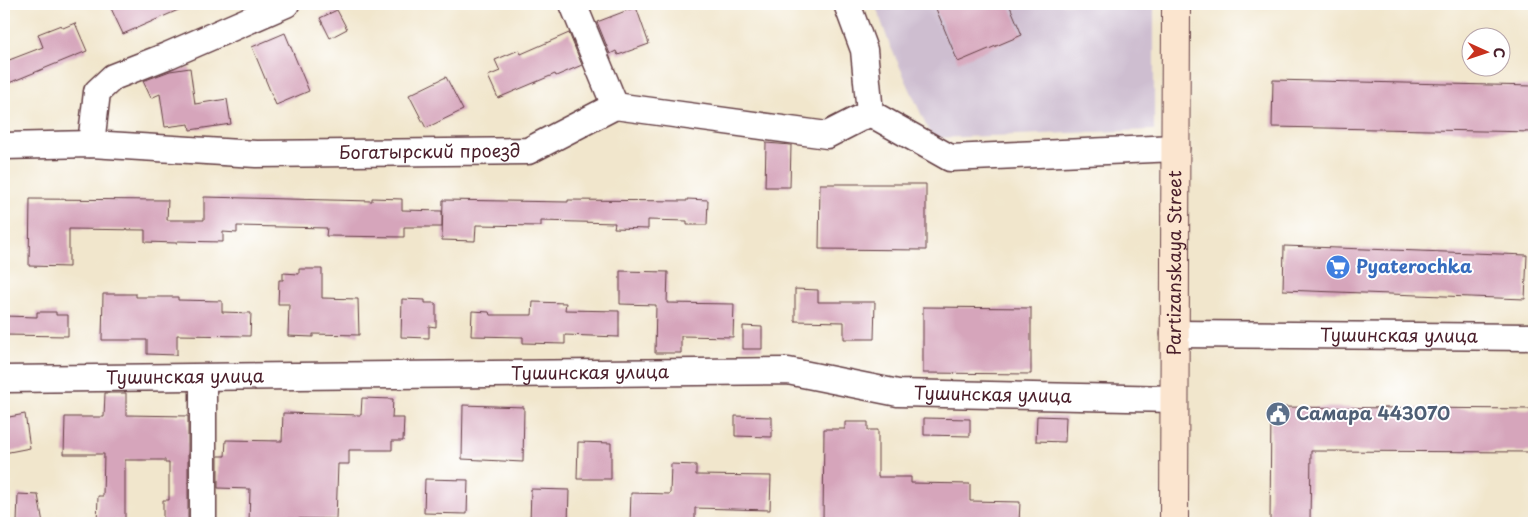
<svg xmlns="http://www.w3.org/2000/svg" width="1538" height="527" viewBox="0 0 1538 527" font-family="'Playpen Sans',sans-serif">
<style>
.industrial{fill:#cebed0}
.building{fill:#d6a5bb}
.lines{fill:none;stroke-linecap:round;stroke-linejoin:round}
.street-casing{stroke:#633d43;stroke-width:29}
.secondary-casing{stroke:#633d43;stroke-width:30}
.street{stroke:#fff;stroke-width:26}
.secondary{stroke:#fbe5cf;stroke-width:28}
.labels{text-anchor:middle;stroke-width:4;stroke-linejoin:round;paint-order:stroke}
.street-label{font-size:18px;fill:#4a1f2b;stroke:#fff}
.shop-label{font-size:18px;font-weight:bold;fill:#366cbe;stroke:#fff;text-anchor:start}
.service-label{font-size:18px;font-weight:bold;fill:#4e5e75;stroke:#fff;text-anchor:start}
</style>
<rect width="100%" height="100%" fill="#fff"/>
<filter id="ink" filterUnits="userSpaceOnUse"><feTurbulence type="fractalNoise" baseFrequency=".02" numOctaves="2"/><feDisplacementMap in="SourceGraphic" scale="10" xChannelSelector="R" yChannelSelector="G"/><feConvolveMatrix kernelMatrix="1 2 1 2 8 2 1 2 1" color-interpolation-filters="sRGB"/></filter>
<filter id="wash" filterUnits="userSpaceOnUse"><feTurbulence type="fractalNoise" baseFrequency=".0096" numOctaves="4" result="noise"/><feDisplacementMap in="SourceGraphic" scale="20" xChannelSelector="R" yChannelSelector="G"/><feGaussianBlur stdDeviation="1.12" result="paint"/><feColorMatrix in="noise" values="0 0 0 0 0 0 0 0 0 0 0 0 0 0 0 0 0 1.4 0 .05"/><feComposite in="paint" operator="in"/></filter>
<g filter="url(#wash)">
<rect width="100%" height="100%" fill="#f1e6cc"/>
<path class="industrial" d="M875 4H1154V130L932 138 889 43Z"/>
<g id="blocks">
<path class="building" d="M109 4H192L123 34Z
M934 4H1009L1022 35 958 62Z
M636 7 649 44 618 55 616 51 610 54 597 22Z
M337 10 347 29 330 38 320 18Z
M75 23 87 51 4 85V62L43 47 38 34 61 25 63 28Z
M285 33 309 91 276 105 252 47Z
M569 33 582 65 556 76 555 74 498 98 488 76 500 71 495 60 519 50 521 54Z
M190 68 195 104 227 99 231 124 190 130 189 124 165 127 160 94 151 98 143 81 170 71Z
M446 77 463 110 426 128 409 95Z
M1273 80 1534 86V132L1272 127Z
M766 143 791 145 790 187H765Z
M820 184H926V250L819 249Z
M204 197 372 201V198L402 199V210L442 211V227H404V237L326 236 327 228 237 226V233L223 232V242L177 241V243L145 242V230L69 229V267L29 266 30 199 168 200 167 220H204Z
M687 199 708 200 707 225H687V221L648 220V229L614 228 615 223 541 221V226L476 225 475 241 442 240 443 200 568 202V200L687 201Z
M1284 246 1527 255 1525 299 1283 290Z
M299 269H322V298L358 299 359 335 313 334V337L288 336 289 304H278L279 280H283V273L299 274Z
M620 271 668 272 667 303 734 304 733 337 681 336V353H655L656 305 620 304Z
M795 289 818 290V302H875L874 339H844V322L795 321Z
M103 294H136V297H178V300L222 301V312L251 313 250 336 177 335V355L147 354V340H102Z
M402 299 425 300V303H436V327L429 326V338L401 337Z
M533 302 566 303 565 310 619 311V337L565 335V344L523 343V337L471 336 472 311 489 312 490 315H532Z
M923 307 1031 308V374L923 373Z
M37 312H56V315H68V336L4 335V316L37 317Z
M743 326 762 327V349H743Z
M105 393H126V415L188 416V523H163V500H169V463H165V460H125V520H115V523H97L98 496H103L104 454H64L65 417H104Z
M362 398 393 399 392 418H404L403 441H392V450H349V464H338L336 519 266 518V523H249L250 489 218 488V456H225L226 440 282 441 283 413 361 415Z
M463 405 524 407 523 462 462 459Z
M1271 407 1534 409V452L1311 451 1310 523H1270Z
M25 414 30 448 4 453V418Z
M735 416 772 417V437L735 436Z
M1037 416 1066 417 1065 442 1036 441Z
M924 418 970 419V436L924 435Z
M845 422H868V430H878V477H911V483L970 484V501L1020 502 1019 523H878V522L823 520 824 429H845Z
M578 442 611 443V479H577Z
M671 464 696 465V475L771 476 770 510 695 508V523H630L631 493 670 494Z
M425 479 468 480 467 514 424 513Z
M531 489 569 490 568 523H530Z
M18 494 38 495 43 523H17Z"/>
</g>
</g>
<g filter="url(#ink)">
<use href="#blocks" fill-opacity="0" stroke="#633d43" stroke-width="1"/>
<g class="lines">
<defs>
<g id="street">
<path d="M573 4 615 106"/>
<path d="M847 4 864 50 870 113"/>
<path d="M870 113 950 158 1176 148"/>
<path d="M91 144 97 92 113 77 169 55 286 4"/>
<path id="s1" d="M4 146 91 144 256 154 528 151 615 106 827 135 870 113"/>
<path id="s2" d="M1174 334 1534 337"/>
<path d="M203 378V523"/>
<path id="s3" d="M4 379 788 371 898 393 1174 399"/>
</g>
<g id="secondary">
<path id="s4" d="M1174 523 1176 4"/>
</g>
</defs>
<use href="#street" class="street-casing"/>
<use href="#secondary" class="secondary-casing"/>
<use href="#street" class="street"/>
<use href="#secondary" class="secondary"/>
</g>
</g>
<defs>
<symbol id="supermarket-disc" viewBox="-11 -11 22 22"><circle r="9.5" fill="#3f7fe0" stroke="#fff"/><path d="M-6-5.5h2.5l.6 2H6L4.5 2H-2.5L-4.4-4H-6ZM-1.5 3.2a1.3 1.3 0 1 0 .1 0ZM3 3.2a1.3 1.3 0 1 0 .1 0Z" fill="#fff"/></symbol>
<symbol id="civic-disc" viewBox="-11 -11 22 22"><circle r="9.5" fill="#5c6f8a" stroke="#fff"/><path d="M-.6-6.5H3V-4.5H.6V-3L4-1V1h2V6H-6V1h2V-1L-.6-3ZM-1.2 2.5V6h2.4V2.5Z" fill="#fff"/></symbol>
</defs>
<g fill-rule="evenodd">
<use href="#supermarket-disc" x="1324" y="253" width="28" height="28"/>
<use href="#civic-disc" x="1264" y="400" width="28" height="28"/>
</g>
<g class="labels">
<g class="street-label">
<text dy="6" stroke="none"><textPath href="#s1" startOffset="426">Богатырский проезд</textPath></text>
<text dy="6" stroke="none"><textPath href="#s4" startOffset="260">Partizanskaya Street</textPath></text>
<text dy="6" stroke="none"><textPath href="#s2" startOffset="225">Тушинская улица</textPath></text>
<text dy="6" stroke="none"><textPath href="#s3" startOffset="586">Тушинская улица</textPath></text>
<text dy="6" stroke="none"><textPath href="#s3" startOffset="181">Тушинская улица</textPath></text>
<text dy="6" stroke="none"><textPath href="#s3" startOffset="991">Тушинская улица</textPath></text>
</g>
<g class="shop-label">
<text x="1356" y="273">Pyaterochka</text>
</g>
<g class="service-label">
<text x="1296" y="420">Самара 443070</text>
</g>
</g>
<rect width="1538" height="527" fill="none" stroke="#fff" stroke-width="20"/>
<g transform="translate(1486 52) rotate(93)"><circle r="24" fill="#ffffff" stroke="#b7a5aa"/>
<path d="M0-4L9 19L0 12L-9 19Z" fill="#c8321e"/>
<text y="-8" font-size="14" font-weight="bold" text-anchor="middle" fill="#4a1f2b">С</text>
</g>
</svg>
